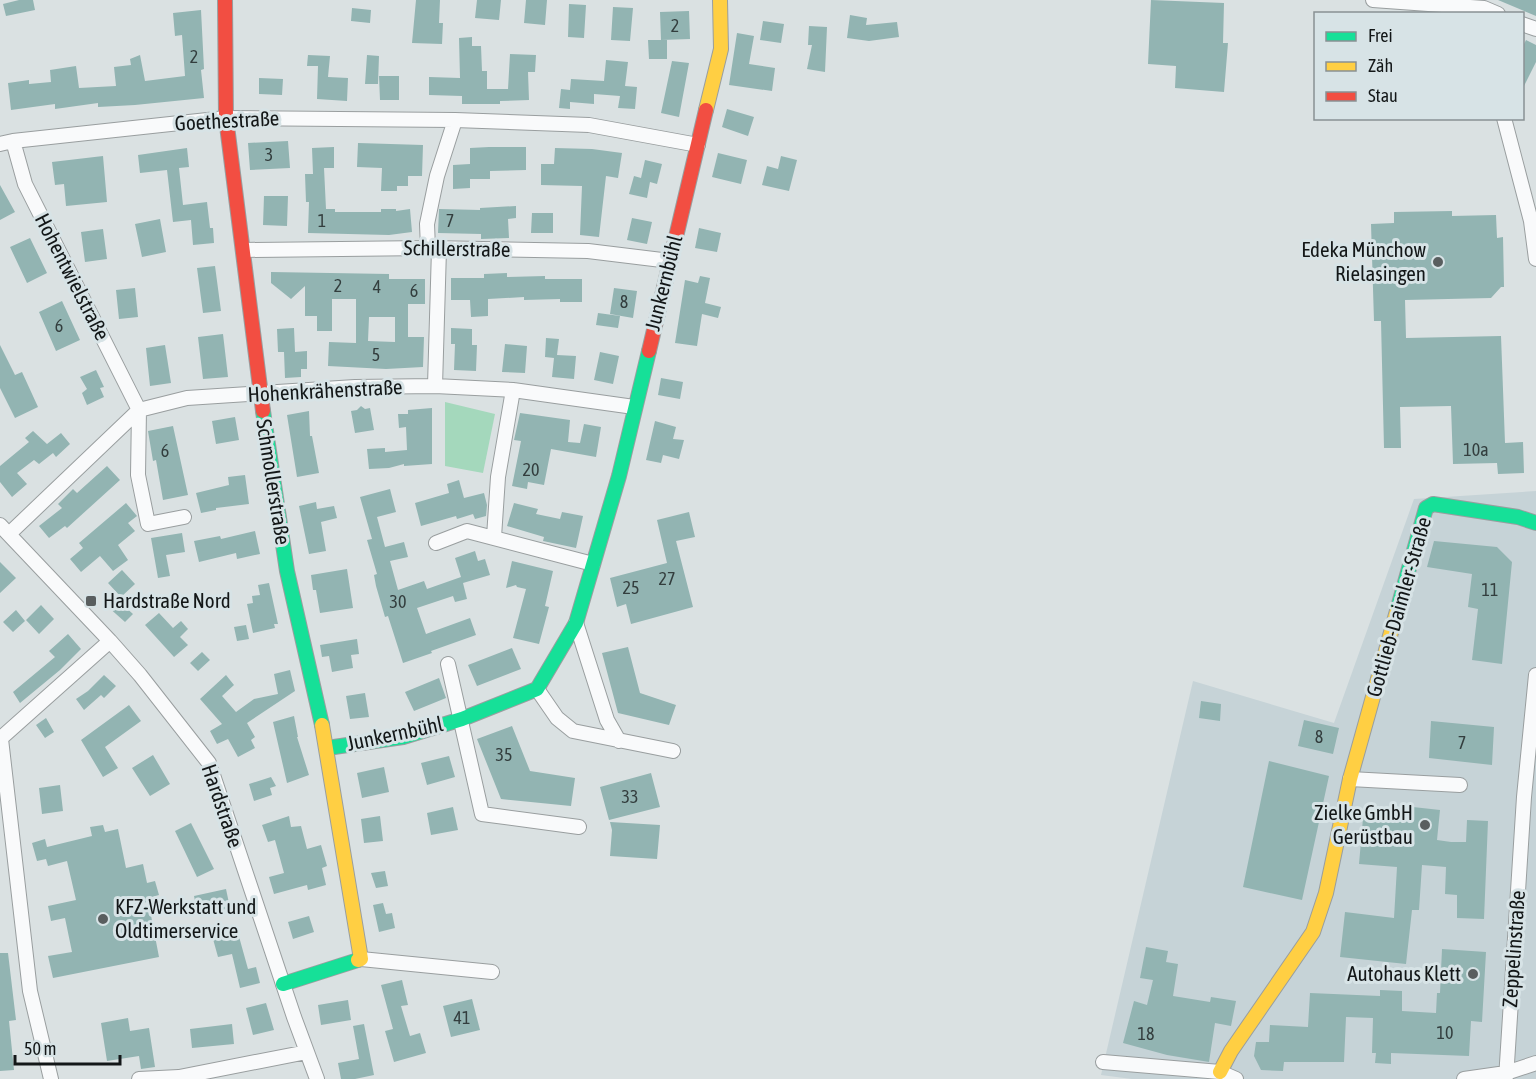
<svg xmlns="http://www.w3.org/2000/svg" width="1536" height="1079" viewBox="0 0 1536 1079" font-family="'Asap Condensed',sans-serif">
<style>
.built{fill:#c6d3d7}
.green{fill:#a4d8bc}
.building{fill:#92b4b2;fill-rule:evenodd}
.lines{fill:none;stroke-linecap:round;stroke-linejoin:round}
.street-casing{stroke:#999e9f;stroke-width:16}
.fast-casing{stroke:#999e9f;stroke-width:16}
.slow-casing{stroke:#999e9f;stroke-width:16}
.jam-casing{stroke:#999e9f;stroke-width:16}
.street{stroke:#f9fafb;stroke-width:14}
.fast{stroke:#16e098;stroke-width:14}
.slow{stroke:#ffcf43;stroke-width:14}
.jam{stroke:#f24e42;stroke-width:14}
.poi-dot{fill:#595e5f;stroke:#d7e3e6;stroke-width:2}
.labels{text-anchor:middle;stroke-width:6;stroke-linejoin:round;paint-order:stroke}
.number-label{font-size:18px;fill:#333e3e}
.street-label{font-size:21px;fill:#131718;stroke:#d7e3e6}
.poi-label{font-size:21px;fill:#131718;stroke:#d7e3e6;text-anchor:end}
</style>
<rect width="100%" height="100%" fill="#dae1e2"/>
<path class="built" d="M1536 491V1079H1132L1101 1075 1193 681 1334 723 1414 499Z"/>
<path class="green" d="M445 402 495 414 483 473 445 466Z"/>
<path class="building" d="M19 0H33L35 10 6 16 3 4Z
M416 0H440L439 23H443L442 44 412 43Z
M477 0H501L499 20 475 18Z
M526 0H547L545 25 524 23Z
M1151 0 1224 3 1223 43H1228L1224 92 1175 88 1176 66 1148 64Z
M1498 0H1536V16Z
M569 4 586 5 584 38 568 37Z
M613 7 633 8 630 41 611 40Z
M352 8 371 10 370 23 351 21Z
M201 10 204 69 201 70 204 98 135 105 98 107V103L55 109V104L11 110 8 83 29 80V84L51 82 50 70 76 66 79 88 116 86 114 67 131 65 130 59 140 55 145 81 185 76 182 35 175 36 173 13Z
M689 11 690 39 661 40 660 12Z
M850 15 867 18 866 25 897 22 899 37 869 41 847 38Z
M763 21 784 24 781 43 760 40Z
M809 26 827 27 825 72 807 69 812 45H808Z
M737 33 754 36 749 64 775 68 772 91 729 85Z
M472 37V46H481L482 71H487V89H508L510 54 536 55 535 72H528L529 100 500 101V104H462V96L429 95V77L460 78 459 38Z
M648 40H667V59H649Z
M1526 40 1536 45V62L1522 90V48Z
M308 55 330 56 328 77 348 78 347 101 317 99 318 66H307Z
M367 55 379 56 378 84H365Z
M606 60 628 62 625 86 637 87 635 109 618 108 620 96 594 94V104L570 102V109L559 108 561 89 570 90 571 79 604 81Z
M672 61 689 63 679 117 661 113Z
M379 76H399V100H380Z
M259 78 283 79 282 95 259 94Z
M727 109 754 117 748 136 722 127Z
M288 141 290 168 250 170 248 143Z
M358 143 423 145 422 176H408V186H397V191H381L382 168 357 167Z
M334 147V168H324L326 209H335V212H381V209H396V211L410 209 412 232 389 235 308 233 309 202H306L305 174H313L312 148Z
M489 147H526V170L490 171V179H470V188L453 189V165L470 164V148Z
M187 148 189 167 179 168 183 205 207 202 210 228H213L214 243 193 245 191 220 173 222 167 170 140 173 138 155Z
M555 148 592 149 622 153 618 178 606 176 599 237 580 235 582 186 541 185V164H554Z
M718 153 747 160 741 184 712 177Z
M103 156 107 202 66 206 64 184 55 185 52 162Z
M781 156 797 160 789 191 762 185 767 166 778 169Z
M645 160 662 164 657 184 650 182 647 198 629 194 634 176 641 178Z
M0 185 15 212 0 220Z
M264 196H288L287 226 263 225Z
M516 206V218L508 219 509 238 481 239V234L438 233 439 209 480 210V208Z
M1452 211V216L1496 215 1497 238 1503 237 1504 287H1501L1491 298 1405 300 1406 338 1501 336 1505 443 1523 442 1524 473 1498 474 1497 463 1453 464 1451 406 1400 407 1401 448H1384L1381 321H1374L1371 224 1394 223V212Z
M532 213H553V233H531Z
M632 218 652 222 647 244 627 240Z
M160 219 166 252 142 257 135 224Z
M699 228 721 233 717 252 695 248Z
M103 229 107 259 85 262 81 232Z
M30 238 47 273 27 283 10 247Z
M215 266 221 311 203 313 197 268Z
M271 272 389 274V279H425V304H408V337H424L423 367 386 369 328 366 329 342 356 343V299H332V331H317V316H305V286L291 299 271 283ZM369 317H395V342L368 341Z
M507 273V277L545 276V279H582V302H560V299L524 300V297L488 299V316L471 317 470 300H451V278H484V274Z
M700 276 710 278 705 303 721 307 718 318 702 314 697 346 675 343 685 280 698 283Z
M135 288 138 317 119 319 116 290Z
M614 288 637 291 633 318 610 314Z
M62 301 80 340 56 351 39 312Z
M598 313 620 316 618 328 596 325Z
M294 328 295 352 307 351V369H301V377L285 378 284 352H278L277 329Z
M451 328 472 329V345H477L476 371 454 370 455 344H451Z
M223 334 228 377 203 379 198 337Z
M546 338 559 339 557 355 576 356 574 379 552 377 554 358 545 357Z
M505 344 527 346 525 373 502 372Z
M0 345 15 375 22 372 38 407 15 418 0 388Z
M165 345 171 383 150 386 146 348Z
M600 352 619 356 613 384 594 380Z
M96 370 104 387 100 388 104 397 87 405 82 393 87 389 80 377Z
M661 378 683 382 680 399 658 395Z
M361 406 365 409 370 408 374 430 355 433 351 411 357 410Z
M432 408V464L404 466V464L389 468 369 469 367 449 385 448V452L407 450 406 427 399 428 398 414H408V410Z
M309 411 310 436H312L319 473 297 477 287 415Z
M520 413 570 420 568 442 580 443 584 424 601 427 596 457 551 449 544 485 528 482 527 489 512 486 521 441 514 440Z
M235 417 239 440 216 444 212 421Z
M655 421 676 427 673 439 684 440 679 459 663 455 661 463 646 460Z
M173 426 188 495 163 500 156 460 153 461 148 431Z
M33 431 47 444 61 433 70 444 56 457 53 453 39 464 34 460 17 473 27 484 12 497 0 482V466L29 442 25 438Z
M107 466 120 480 67 528 65 526 49 538 39 526 62 508 58 504 73 489 77 493Z
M245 475 249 504 216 508V510L201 513 196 493 229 485 228 477Z
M459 480 464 498 484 493 487 505 486 516 475 519 473 514 457 519 456 516 421 526 415 503 449 493 447 484Z
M390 489 396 512 377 517 385 547 404 542 408 557 390 561 398 590 424 581 427 589 461 577 455 558 475 551 478 561 485 559 490 575 463 583 467 599 455 602 453 596 417 608 426 634 470 618 476 635 431 651 432 653 403 663 388 616 385 617 376 586 374 575 377 574 367 540 372 539 360 497Z
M316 502 317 509 334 506 337 518 321 522 326 551 309 554 299 506Z
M126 503 137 516 128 523 135 531 118 545 128 560 113 571 100 556 81 572 70 559 83 548 79 543Z
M514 503 538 509 536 514 560 519 562 512 583 516 576 548 543 541 544 537 507 526Z
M689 512 695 537 676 541 693 607 631 624 626 604 617 607 610 578 667 563 657 520Z
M255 531 260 554 237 559 236 553 199 562 194 541 220 536 221 539Z
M182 533 185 552 166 555 170 576 158 578 151 538Z
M1434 541 1497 547 1512 562 1502 664 1472 660 1478 609 1468 607 1472 574 1427 567Z
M512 561 553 571 545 606 549 607 539 644 513 638 526 589 517 587 516 585 506 588Z
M0 562 16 578 0 593Z
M347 569 353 608 320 613 316 590H313L311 575Z
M122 570 135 584 121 597 108 583Z
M269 583 278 624H274L275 628 253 633 247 604 253 603 252 596 260 595 258 585Z
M114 597 133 614 125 622 107 606Z
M41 605 54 619 39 634 26 620Z
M16 610 25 621 13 632 3 622Z
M159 613 173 628 181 621 188 629 180 637 188 645 174 657 145 625Z
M246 625 249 639 237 641 234 627Z
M68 634 81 649 60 670 20 703 13 692 55 657 49 651Z
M357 639 359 654 351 655 353 668 332 672 329 656 322 657 320 645Z
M628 647 640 693 676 705 669 725 618 713 602 653Z
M512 648 521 669 477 686 468 665Z
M202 652 210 660 198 671 190 663Z
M290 670 295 691 247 723 255 737 251 740 255 748 238 757 228 739 217 744 210 731 222 724 200 699 226 675 234 685 222 696 236 712 254 699 278 694 274 674Z
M104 675 116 686 104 698 101 695 84 710 76 699 88 691Z
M439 678 446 698 414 711 405 692Z
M365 693 369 717 350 719 346 696Z
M1201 701 1221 704 1220 721 1199 718Z
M129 705 141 721 105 747 118 768 103 777 81 740Z
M294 716 298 737H297L309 775 287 783 273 722Z
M46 718 54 732 45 738 36 725Z
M1304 720 1339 728 1333 754 1298 746Z
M1431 721 1494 727 1492 765 1429 758Z
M512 726 530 771 575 778 571 806 501 799 477 739Z
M153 755 170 784 150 796 132 768Z
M449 756 455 777 427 785 421 763Z
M1269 761 1329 776 1302 900 1243 887Z
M384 767 389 792 362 798 357 773Z
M651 773 660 807 609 820 600 787Z
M271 777 276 786 270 788 272 795 254 801 249 784Z
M60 785 63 811 42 814 39 788Z
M453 807 458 830 431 835 427 813Z
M1364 807 1413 811V807L1440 810 1437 840 1451 842H1466L1467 820 1488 821 1484 919 1457 918V895L1445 894 1446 867 1422 865 1419 910H1412L1406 964 1340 957 1345 912 1394 918 1397 867 1359 864Z
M289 816 291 827 301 826 307 849 321 845 327 866 322 868 326 885 308 890 307 885 274 894 269 877 284 873 275 840 268 842 262 825Z
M380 816 383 841 364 843 361 819Z
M610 822 660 825 657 859 610 856 612 830Z
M191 823 214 869 197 877 175 831Z
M103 825 105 832 118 829 126 868 143 864 147 883 155 881 159 895 148 898V901L142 904 143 906 149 905 159 957 53 978 48 956 72 952 65 918 51 921 48 906 76 900 67 861 48 866 46 859 37 861 32 843 45 839 47 847 92 836 90 827Z
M385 871 388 886 376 888 371 873Z
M226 889 230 908 198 915 194 896Z
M383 903 386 914 392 913 395 928 379 932 373 905Z
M309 916 314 932 293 939 288 922Z
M238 933 248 969 256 967 260 983 240 988 232 954 218 957 213 939Z
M1146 947 1168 951 1166 962 1178 964 1173 996 1210 1002 1211 997 1236 1001 1231 1026 1215 1023 1209 1062 1167 1055 1123 1043 1134 1001 1147 1005 1153 980 1140 978Z
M1442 949 1486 952 1482 1022 1471 1021 1469 1056 1391 1053V1064L1375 1063 1376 1053H1372L1373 1018 1346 1017 1344 1062H1284L1283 1071 1261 1070 1254 1056 1256 1042H1269L1270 1025 1308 1027 1310 993 1380 996V990L1402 991V1011L1436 1013 1437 993H1440Z
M0 953H8L16 1020 9 1021 14 1070 0 1071Z
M402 980 408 1005 401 1006 410 1036 420 1033 426 1053 394 1062 385 1031 393 1029 381 985Z
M472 999 480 1030 451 1037 443 1006Z
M348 1000 351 1020 321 1025 318 1005Z
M266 1003 274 1030 253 1035 246 1008Z
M128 1018 130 1031 149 1028 155 1067 141 1069 139 1056 107 1061 101 1023Z
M232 1024 234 1044 192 1048 190 1029Z
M364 1024 374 1075 355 1079H341L338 1063 359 1059 353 1026Z"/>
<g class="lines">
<defs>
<path id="street" d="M1373 0 1484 8 1498 14
M1522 24 1536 29
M1504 118 1531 221 1536 259
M13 141 25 184 139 410 138 475 148 524 184 517
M0 144 13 141 226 118 455 120 589 125 698 145
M428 248 427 224 437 176 455 120
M243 250 428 248 588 251 670 261
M435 386 439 249
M0 525 110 641 140 675 209 763 294 1017 317 1079
M9 534 139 410 187 398 355 387 435 386 513 390 634 407
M494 537 498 477 513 390
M436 543 467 531 593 564
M576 623 607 720 619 741
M448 664 482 814 579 827
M537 689 557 718 573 731 673 751
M0 739 110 641
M1 739 30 991 51 1079
M1350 779 1460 785
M361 959 492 972
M1103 1062 1220 1072 1236 1079
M139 1079 179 1077 307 1052
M1464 1079 1506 1073 1536 1063
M1506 1079 1524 797 1536 675"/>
<path id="fast" d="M263 411 287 571 322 725
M1397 611 1426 508 1433 504 1518 517 1536 523
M327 748 403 737 462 719 537 689 576 623 619 476 649 351
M283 984 358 960"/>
<path id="slow" d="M706 110 721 49 720 0
M322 725 361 959 358 960
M1220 1072 1231 1051 1313 932 1326 893 1350 779 1397 611"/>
<path id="jam" d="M225 0 226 118 263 411
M649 351 706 110"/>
</defs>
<use href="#street" class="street-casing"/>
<use href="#fast" class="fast-casing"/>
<use href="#slow" class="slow-casing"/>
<use href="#jam" class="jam-casing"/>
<use href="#street" class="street"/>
<use href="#fast" class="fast"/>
<use href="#slow" class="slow"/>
<use href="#jam" class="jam"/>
</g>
<g class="poi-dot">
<circle cx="1438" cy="262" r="6"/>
<rect x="85" y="595" width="12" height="12" rx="3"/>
<circle cx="1425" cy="825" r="6"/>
<circle cx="103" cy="919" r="6"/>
<circle cx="1473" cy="974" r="6"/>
</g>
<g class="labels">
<g class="number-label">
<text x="675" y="32">2</text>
<text x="194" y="63">2</text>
<text x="269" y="161">3</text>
<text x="322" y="227">1</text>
<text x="450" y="227">7</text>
<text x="338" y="292">2</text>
<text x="377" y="293">4</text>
<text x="414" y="297">6</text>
<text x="624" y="308">8</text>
<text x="59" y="332">6</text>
<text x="376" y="361">5</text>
<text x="1476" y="456">10a</text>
<text x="165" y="457">6</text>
<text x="531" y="476">20</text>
<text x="667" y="585">27</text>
<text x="631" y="594">25</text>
<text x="1490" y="596">11</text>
<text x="398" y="608">30</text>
<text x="1319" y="743">8</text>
<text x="1462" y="749">7</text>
<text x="504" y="761">35</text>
<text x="630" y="803">33</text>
<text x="462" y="1024">41</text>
<text x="1445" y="1039">10</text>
<text x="1146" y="1040">18</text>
</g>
<g class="street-label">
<text transform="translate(227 121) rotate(-3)" y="7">Goethestraße</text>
<text transform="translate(457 249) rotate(1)" y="7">Schillerstraße</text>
<text transform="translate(72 277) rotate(63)" y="7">Hohentwielstraße</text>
<text transform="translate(664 283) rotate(-76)" y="7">Junkernbühl</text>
<text transform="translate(325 391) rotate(-3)" y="7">Hohenkrähenstraße</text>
<text transform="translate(273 482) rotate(81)" y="7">Schmollerstraße</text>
<text transform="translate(1399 607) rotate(-74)" y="7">Gottlieb-Daimler-Straße</text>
<text transform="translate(395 734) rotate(-12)" y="7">Junkernbühl</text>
<text transform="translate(222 806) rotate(71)" y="7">Hardstraße</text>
<text transform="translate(1514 949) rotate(-86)" y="7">Zeppelinstraße</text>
</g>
<g class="poi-label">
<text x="1426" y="257">Edeka Münchow<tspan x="1426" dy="24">Rielasingen</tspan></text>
<text x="103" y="608" text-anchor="start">Hardstraße Nord</text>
<text x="1413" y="820">Zielke GmbH<tspan x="1413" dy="24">Gerüstbau</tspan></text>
<text x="115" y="914" text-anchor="start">KFZ-Werkstatt und<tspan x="115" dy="24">Oldtimerservice</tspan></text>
<text x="1461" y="981">Autohaus Klett</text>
</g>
</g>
<rect x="1314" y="12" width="210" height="108" fill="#d7e3e6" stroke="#899194" stroke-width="1.5"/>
<rect x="1326" y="32" width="30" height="9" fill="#16e098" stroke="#899194" stroke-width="1.5"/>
<text x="1368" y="42" font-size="18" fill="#131718">Frei</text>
<rect x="1326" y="62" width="30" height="9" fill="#ffcf43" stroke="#899194" stroke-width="1.5"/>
<text x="1368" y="72" font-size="18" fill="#131718">Zäh</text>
<rect x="1326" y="92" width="30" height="9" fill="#f24e42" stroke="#899194" stroke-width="1.5"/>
<text x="1368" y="102" font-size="18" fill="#131718">Stau</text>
<path d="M15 1055v9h105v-9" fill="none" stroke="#131718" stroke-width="3"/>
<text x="24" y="1055" font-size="18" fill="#131718" stroke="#d7e3e6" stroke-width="4.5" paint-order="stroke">50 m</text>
</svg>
